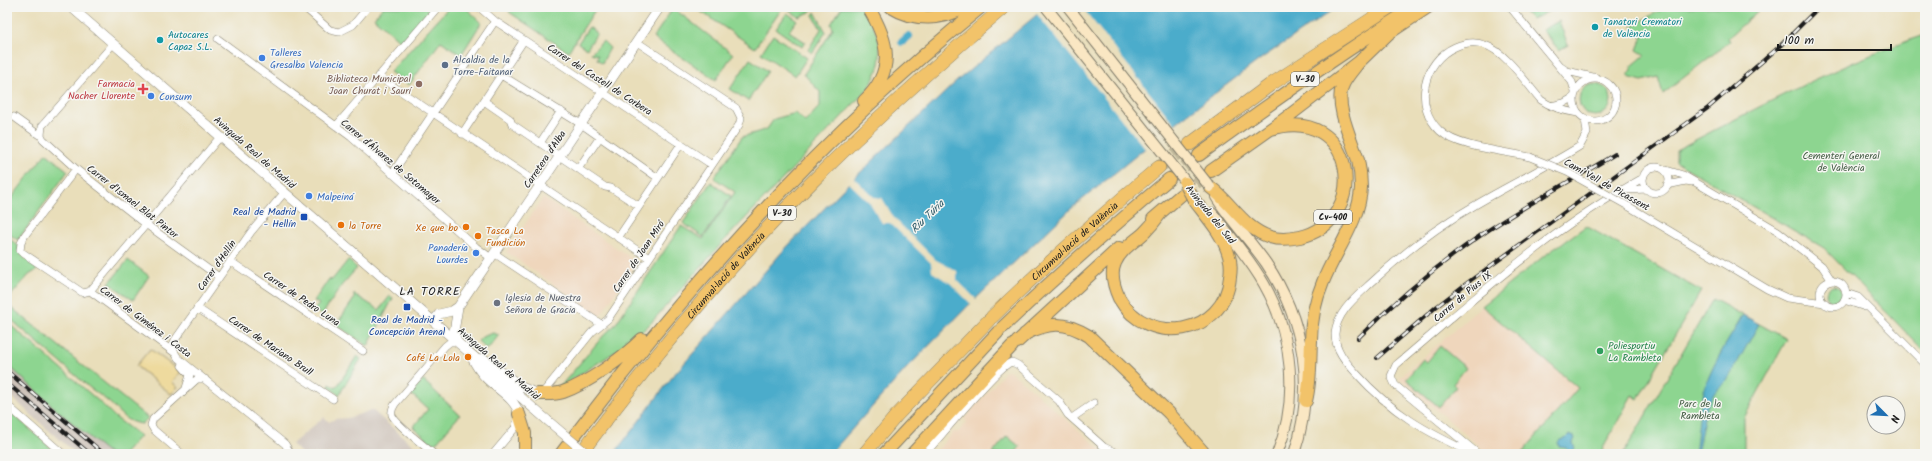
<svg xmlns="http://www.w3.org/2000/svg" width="1932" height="461" viewBox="0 0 1932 461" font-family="Kalam,sans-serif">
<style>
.built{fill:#efd6bc}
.industrial{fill:#cdc2b9}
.green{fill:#8dd590;stroke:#547856}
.sand{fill:#eeda9e;stroke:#857b5d}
.water{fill:#4caccb;stroke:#346474}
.pier{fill:#e9deba}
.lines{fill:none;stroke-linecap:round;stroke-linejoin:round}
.stream{stroke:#4caccb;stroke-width:2.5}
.canal{stroke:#4caccb;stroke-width:8}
.trunk-tunnel{stroke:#c0b79a;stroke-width:12;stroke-dasharray:12 6;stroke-linecap:butt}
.motorway-tunnel{stroke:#c0b79a;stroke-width:13;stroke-dasharray:13 6;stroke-linecap:butt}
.minor-casing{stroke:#827d6b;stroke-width:8}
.tertiary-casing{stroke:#827d6b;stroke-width:10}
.secondary-casing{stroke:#827d6b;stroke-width:12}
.trunk-casing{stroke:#827d6b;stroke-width:14}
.motorway-casing{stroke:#827d6b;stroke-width:14}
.minor{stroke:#fff;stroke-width:7}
.tertiary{stroke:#fff;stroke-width:9}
.secondary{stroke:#fae7c3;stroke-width:10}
.trunk{stroke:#f2c36a;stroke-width:12}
.motorway{stroke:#f2c36a;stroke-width:13}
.rail-casing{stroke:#1c1c1c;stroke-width:4}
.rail{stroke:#f6f6f2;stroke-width:2.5;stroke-dasharray:8;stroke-linecap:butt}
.minor-bridge-casing{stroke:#827d6b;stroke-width:8;stroke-linecap:butt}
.tertiary-bridge-casing{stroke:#827d6b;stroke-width:10;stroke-linecap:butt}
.secondary-bridge-casing{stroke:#827d6b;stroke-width:12;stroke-linecap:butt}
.trunk-bridge-casing{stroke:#827d6b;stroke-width:14;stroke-linecap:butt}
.minor-bridge{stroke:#fff;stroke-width:7}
.tertiary-bridge{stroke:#fff;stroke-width:9}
.secondary-bridge{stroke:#fae7c3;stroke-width:10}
.trunk-bridge{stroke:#f2c36a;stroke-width:12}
.culture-dot{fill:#0f9aa8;stroke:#f6f6f2;stroke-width:1.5}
.shop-dot{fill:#3f7fe0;stroke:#f6f6f2;stroke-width:1.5}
.service-dot{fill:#5c6f8a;stroke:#f6f6f2;stroke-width:1.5}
.education-dot{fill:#8d6e63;stroke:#f6f6f2;stroke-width:1.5}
.health-dot{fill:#e0444e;stroke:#f6f6f2;stroke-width:1.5}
.transit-dot{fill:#1a4fb4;stroke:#f6f6f2;stroke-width:1.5}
.food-dot{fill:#e8710a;stroke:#f6f6f2;stroke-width:1.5}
.worship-dot{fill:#6b7280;stroke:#f6f6f2;stroke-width:1.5}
.leisure-dot{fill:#2e9e5b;stroke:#f6f6f2;stroke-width:1.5}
.labels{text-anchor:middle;stroke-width:3;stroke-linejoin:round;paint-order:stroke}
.shield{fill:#f6f6f2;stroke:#5d5d5c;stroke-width:1}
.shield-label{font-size:9px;font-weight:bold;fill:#1c1c1c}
.culture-label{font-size:10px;fill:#0d838f;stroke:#f6f6f2;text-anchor:start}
.shop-label{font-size:10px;fill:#366cbe;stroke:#f6f6f2;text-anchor:start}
.service-label{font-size:10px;fill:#4e5e75;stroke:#f6f6f2;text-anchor:start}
.education-label{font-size:10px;fill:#785e54;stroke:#f6f6f2;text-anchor:end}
.street-label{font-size:10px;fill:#1c1c1c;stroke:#f6f6f2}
.health-label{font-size:10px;fill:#be3a42;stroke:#f6f6f2;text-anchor:end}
.park-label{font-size:10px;fill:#445d45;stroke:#f6f6f2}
.transit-label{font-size:10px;fill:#164399;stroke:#f6f6f2;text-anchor:end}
.food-label{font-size:10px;fill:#c56008;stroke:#f6f6f2;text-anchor:start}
.worship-label{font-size:10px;fill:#5b616d;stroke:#f6f6f2;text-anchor:start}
.leisure-label{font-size:10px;fill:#27864d;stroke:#f6f6f2;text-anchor:start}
.water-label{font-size:11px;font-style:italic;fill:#325d6b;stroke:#f6f6f2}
.quarter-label{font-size:12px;letter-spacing:1px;fill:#1c1c1c;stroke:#f6f6f2}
</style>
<rect width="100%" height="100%" fill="#f6f6f2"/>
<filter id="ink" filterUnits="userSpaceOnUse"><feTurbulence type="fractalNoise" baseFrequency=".025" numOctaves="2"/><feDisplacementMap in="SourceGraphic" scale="8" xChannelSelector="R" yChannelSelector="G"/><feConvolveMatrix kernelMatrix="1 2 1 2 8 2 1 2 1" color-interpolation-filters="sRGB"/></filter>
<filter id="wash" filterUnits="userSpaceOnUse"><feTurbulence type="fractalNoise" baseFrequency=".012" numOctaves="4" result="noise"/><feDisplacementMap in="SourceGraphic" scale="16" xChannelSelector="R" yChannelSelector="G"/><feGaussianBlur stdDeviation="0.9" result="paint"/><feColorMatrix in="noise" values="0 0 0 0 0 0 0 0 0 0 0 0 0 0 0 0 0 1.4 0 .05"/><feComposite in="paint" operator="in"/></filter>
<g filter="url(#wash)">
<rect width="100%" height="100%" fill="#e9deba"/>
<path class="built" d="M543 198 637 262 600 316 506 252Z
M1482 306 1578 388 1521 454H1488L1399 378Z
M1007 370H1009L1106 454H934L954 431 957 433 967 422 964 419Z"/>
<path class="industrial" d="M7 364 59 412 110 454H77L46 428 7 393Z
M372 410 423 454H302L292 444 324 417 329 422 335 419 348 418Z"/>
<path class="green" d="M383 7H432L401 42 374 18Z
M449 7H465L481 22 480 25 461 55 441 41 409 85 390 72Z
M512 7H597L568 52 509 12Z
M694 7H783L755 48Z
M791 7H812L813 8 810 12 799 17 789 10Z
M842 7H863C881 38 888 57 868 89L723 242 649 325 629 343 570 381 571 383 558 389 604 335 615 325 681 226 703 239 735 192 714 178 742 137 767 129 774 119 796 113 805 122 820 106V92L804 74 833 29 831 24Z
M1520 7H1547L1549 11 1532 20Z
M1666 7H1762L1728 38 1730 41 1663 94 1658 77 1642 81 1628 77 1632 66 1645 55 1637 50 1642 37 1635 32 1632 26Z
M673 8 733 54 716 80 653 38Z
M815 12 826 32 812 53 808 50 821 29 813 15Z
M787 13 797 20 789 31 805 42 802 47 776 29Z
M1559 21 1568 45 1559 50 1542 30Z
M589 27 597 33 587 49 578 43Z
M773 35 807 58 795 76 761 53Z
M1925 35V352L1824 248 1676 162V150C1757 108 1838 64 1925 35Z
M603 41 610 48 602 63 597 59 598 55 591 53Z
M750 59 768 71 748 101 730 89Z
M1579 100a16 16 0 1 1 32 0a16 16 0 1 1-32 0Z
M46 153 68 171 18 240 7 233V204Z
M711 182 731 196 703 237 683 223Z
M1586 226 1701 291 1638 399 1632 395 1600 454H1521L1578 388 1482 306 1544 256Z
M7 237 19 246 20 253 37 270 29 275 7 300Z
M128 260 149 276 133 300 109 283Z
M348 260 357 268 342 285 322 315 314 310 319 304 314 301 329 279 332 280Z
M1826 294a8 8 0 1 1 16 0a8 8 0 1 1-16 0Z
M354 294 379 310 390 296 393 298 368 346 336 325 354 299Z
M1713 299 1787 339 1744 418V454H1623Z
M7 304 148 418 142 424C125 422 121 414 111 404 104 398 97 393 90 388L7 316Z
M7 322 102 404 115 417 140 436 124 454H110L59 412 7 364Z
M493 333 499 335 487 350 478 341 482 337Z
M1440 346 1466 368 1453 384 1456 387 1439 407 1406 379 1423 359 1427 362Z
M357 356 361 359 339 395 329 387 330 384 336 388Z
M423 380 460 415 434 445 413 427 428 409 411 394Z
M7 409 58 454H7Z
M1007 436 1020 447 1014 454H992Z"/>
<path class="sand" d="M150 349 181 372 172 382 178 387 171 394 136 366Z"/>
<path class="water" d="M1046 7H1337L1262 58 1176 123 1072 208 969 305 905 370 830 454H614L673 376 783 251 847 185 958 80Z
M1743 315 1759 324 1727 381 1715 392 1706 408 1697 454H1695C1698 436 1698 417 1702 399 1708 369 1728 342 1743 315Z
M1569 435 1575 438 1573 443 1575 449 1570 452 1566 448 1559 447 1558 443 1560 440 1566 438Z"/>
<path class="pier" d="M1043 7H1082L1175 125 1146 150 1036 13Z
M853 177 874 197 882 198 894 218 936 260 957 271V280L977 300 972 305 950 283 932 272 931 263 890 223H882L870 203 848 182Z"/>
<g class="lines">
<path class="stream" d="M903 43 910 37"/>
<path class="canal" d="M938 11 942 7
M902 42 909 36"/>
</g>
</g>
<g filter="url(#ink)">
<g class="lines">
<path class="trunk-tunnel" d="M1170 178 1199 155
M1182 195 1211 171"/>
<path class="motorway-tunnel" d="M1159 167 1190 144"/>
<defs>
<path id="minor" d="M304 7 330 30 339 32 353 25 368 7
M479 7 495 21 524 40 712 165
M1510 7 1572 82 1575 92
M218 39 351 137 476 247 491 258
M113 44 42 126 41 135 43 139 76 169 147 225 219 277
M1561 67 1567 71 1597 78
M501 75 581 124 658 178
M378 76 649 258
M1574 100a21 21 0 1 1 42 0a21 21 0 1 1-42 0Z
M484 101 510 119 512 124 605 187 611 188 639 206
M1551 106 1564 103 1574 97
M14 117 39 135H41
M336 126 438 7
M462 134 524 40
M540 143 561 111
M1530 157C1505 151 1458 148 1440 131 1413 106 1423 61 1455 47 1464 43 1475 41 1485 45 1506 52 1526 83 1541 100 1552 108 1564 111 1578 113
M1643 180a13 13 0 1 1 26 0a13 13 0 1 1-26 0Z
M76 169 25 235 21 243 20 251 83 293 90 291
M578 169 600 137
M1663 169 1683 175 1778 231 1822 266 1832 281
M392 174 495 21
M1667 185 1686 181 1692 182
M1626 190 1647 189
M1628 206 1767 289 1787 298 1825 303
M618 238 681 144
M494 253 601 324
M230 261 363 351
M1820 294a13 13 0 1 1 26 0a13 13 0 1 1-26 0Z
M90 291 175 353 178 358 285 444 291 454
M90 291 220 137
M1846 293 1858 297 1925 364
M1844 300 1865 307
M197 308 333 399
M175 353 173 346 175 340 251 232 284 193
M182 366 190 375 186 388
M540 393 545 390 592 332 608 319 739 125 741 118 736 108 637 42
M7 405 63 454
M1072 418 1094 403
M1476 452 1395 385 1391 376 1396 365C1475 298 1552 228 1643 178
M182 454 154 430 151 425 153 419 197 379H205
M434 454C426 447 395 424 392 415 391 411 393 407 395 404L445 346 450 342H458
M493 454 515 428 519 416
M925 454C938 440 999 364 1012 362L1018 365 1059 401 1068 415 1104 447 1119 454
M1474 454C1426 432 1392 413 1356 373 1346 362 1335 350 1335 334 1336 313 1356 297 1371 283 1401 255 1435 228 1472 207 1507 186 1545 168 1580 146L1587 133 1585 119"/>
<path id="tertiary" d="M71 7 547 420
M437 324 436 318 439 314 452 311 458 307
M457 341 454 332 458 307 660 7
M471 356C475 364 479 371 485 377 496 389 515 398 519 414
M483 358 522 387 538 394"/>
<path id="secondary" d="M1068 7 1139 97
M1216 197C1230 220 1250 240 1266 263 1304 319 1316 389 1294 454
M1212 213C1230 236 1250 259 1264 284 1293 335 1299 399 1277 454"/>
<path id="trunk" d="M891 7C915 22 942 20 966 7
M864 101C896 71 889 41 868 7
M1199 155C1268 105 1338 55 1410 10
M1211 171 1282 121 1359 62 1389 33 1428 7
M1210 187C1231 202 1244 229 1270 237 1279 240 1290 239 1300 237 1372 221 1356 103 1271 129
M1160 214C1155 221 1150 227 1144 233 1134 242 1120 250 1115 263 1110 274 1114 287 1119 298 1147 348 1225 336 1230 277 1231 270 1231 262 1229 256 1223 234 1207 217 1194 200
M1153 219 1181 195
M1003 327C1056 276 1112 227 1169 179
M1025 334C1050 322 1065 321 1089 336L1169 413 1205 454
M1017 342 1119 248
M538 394C547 394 554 395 563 392 587 384 624 357 642 339
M1306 401C1311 381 1310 362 1311 341 1311 321 1315 301 1323 282 1335 251 1360 221 1361 187 1361 178 1360 169 1358 160 1352 141 1335 106 1342 87 1345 78 1353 70 1359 62
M519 414 525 433V454
M575 435C694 278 828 131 981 7
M561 454 567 446
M884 454 998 332
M912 454 1012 346"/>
<g id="motorway">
<path d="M1190 144 1270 85 1390 7"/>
<path id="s1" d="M992 317C1046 264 1102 215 1159 167"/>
<path id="s2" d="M587 445C656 353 731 263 813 181 874 120 938 63 1004 7"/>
<path d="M864 454 896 416 988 321"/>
</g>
</defs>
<use href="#minor" class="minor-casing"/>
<use href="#tertiary" class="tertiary-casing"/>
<use href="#secondary" class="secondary-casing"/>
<use href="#trunk" class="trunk-casing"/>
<use href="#motorway" class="motorway-casing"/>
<use href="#minor" class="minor"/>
<use href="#tertiary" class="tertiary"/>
<use href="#secondary" class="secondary"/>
<use href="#trunk" class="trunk"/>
<use href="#motorway" class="motorway"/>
<defs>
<path id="rail" d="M1358 338C1397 299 1441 262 1487 231 1529 203 1573 180 1615 154
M1377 358 1436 307 1467 283 1708 108 1779 47 1819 7
M7 371 104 454
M7 383 90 454"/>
</defs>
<use href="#rail" class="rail-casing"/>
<use href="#rail" class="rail"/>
<defs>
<path id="minor-bridge" d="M1530 157 1567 172 1628 206"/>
<path id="tertiary-bridge" d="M547 420 587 454"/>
<path id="secondary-bridge" d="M1046 7 1190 187
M1139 97 1210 187"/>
<path id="trunk-bridge" d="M1185 183 1194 200"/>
</defs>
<use href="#minor-bridge" class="minor-bridge-casing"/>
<use href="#tertiary-bridge" class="tertiary-bridge-casing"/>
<use href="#secondary-bridge" class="secondary-bridge-casing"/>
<use href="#trunk-bridge" class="trunk-bridge-casing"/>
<use href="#minor-bridge" class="minor-bridge"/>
<use href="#tertiary-bridge" class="tertiary-bridge"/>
<use href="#secondary-bridge" class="secondary-bridge"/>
<use href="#trunk-bridge" class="trunk-bridge"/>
</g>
</g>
<g class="culture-dot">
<circle cx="1595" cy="27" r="4"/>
<circle cx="160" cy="40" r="4"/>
</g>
<g class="shop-dot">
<circle cx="262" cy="58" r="4"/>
<circle cx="151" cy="96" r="4"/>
<circle cx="309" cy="196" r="4"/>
<circle cx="476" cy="253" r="4"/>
</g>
<circle class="service-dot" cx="445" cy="65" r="4"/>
<circle class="education-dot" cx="419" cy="84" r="4"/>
<path class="health-dot" d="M141 83h4v4h4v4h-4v4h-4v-4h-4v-4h4z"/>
<g class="transit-dot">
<rect x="300" y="213" width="8" height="8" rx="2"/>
<rect x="403" y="303" width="8" height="8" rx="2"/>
</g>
<g class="food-dot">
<circle cx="341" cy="225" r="4"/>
<circle cx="466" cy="227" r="4"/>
<circle cx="478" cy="236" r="4"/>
<circle cx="468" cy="357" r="4"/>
</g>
<circle class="worship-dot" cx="497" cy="303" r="4"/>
<circle class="leisure-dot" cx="1600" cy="351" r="4"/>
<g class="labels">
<g class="shield">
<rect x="1291" y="72" width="28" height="14" rx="3"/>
<rect x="768" y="206" width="28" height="14" rx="3"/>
<rect x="1314" y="210" width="38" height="14" rx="3"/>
</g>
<g class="shield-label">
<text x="1305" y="82">V-30</text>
<text x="782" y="216">V-30</text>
<text x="1333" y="220">Cv-400</text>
</g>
<g class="culture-label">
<text x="1603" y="25">Tanatori Crematori<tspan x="1603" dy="12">de València</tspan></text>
<text x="168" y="38">Autocares<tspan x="168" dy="12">Capaz S.L.</tspan></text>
</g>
<g class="shop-label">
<text x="270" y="56">Talleres<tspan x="270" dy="12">Gresalba Valencia</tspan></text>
<text x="159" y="100">Consum</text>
<text x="317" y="200">Malpeiná</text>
<text x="468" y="251" text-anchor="end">Panadería<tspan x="468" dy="12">Lourdes</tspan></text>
</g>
<g class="service-label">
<text x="453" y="63">Alcaldia de la<tspan x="453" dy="12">Torre-Faitanar</tspan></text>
</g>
<g class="education-label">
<text x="411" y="82">Biblioteca Municipal<tspan x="411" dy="12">Joan Churat i Saurí</tspan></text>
</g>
<g class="street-label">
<text transform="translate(600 79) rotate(33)" y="4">Carrer del Castell de Corbera</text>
<text transform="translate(255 152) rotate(41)" y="4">Avinguda Real de Madrid</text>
<text transform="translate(544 159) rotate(-56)" y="4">Carretera d'Alba</text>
<text transform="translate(391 161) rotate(40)" y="4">Carrer d'Álvarez de Sotomayor</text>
<text transform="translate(1607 184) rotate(29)" y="4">Camí Vell de Picassent</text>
<text transform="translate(133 201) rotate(38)" y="4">Carrer d'Ismael Blat Pintor</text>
<text transform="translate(1211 214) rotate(51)" y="4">Avinguda del Sud</text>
<text dy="4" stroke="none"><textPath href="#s1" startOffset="112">Circumval·lació de València</textPath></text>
<text transform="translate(638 256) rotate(-56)" y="4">Carrer de Joan Miró</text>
<text transform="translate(216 265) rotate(-55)" y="4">Carrer d'Hellín</text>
<text dy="4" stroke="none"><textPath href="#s2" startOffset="219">Circumval·lació de València</textPath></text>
<text transform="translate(1462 296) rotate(-40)" y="4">Carrer de Pius IX</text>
<text transform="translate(302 298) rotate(34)" y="4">Carrer de Pedro Luna</text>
<text transform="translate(146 321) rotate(37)" y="4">Carrer de Giménez i Costa</text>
<text transform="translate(271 345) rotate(34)" y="4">Carrer de Mariano Brull</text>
<text transform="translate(499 363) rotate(41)" y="4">Avinguda Real de Madrid</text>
</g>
<g class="health-label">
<text x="135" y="87">Farmacia<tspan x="135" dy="12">Nacher Llorente</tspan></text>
</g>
<g class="park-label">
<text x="1841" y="159">Cementeri General<tspan x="1841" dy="12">de València</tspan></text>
<text x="1700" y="407">Parc de la<tspan x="1700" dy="12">Rambleta</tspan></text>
</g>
<g class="transit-label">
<text x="296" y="215">Real de Madrid<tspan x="296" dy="12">- Hellín</tspan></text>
<text x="407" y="323" text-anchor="middle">Real de Madrid -<tspan x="407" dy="12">Concepción Arenal</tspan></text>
</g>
<g class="food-label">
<text x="349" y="229">la Torre</text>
<text x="458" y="231" text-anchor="end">Xe que bo</text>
<text x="486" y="234">Tasca La<tspan x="486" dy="12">Fundición</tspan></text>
<text x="460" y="361" text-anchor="end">Café La Lola</text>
</g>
<g class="worship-label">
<text x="505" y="301">Iglesia de Nuestra<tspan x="505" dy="12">Señora de Gracia</tspan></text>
</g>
<g class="leisure-label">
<text x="1608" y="349">Poliesportiu<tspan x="1608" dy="12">La Rambleta</tspan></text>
</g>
<g class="water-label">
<text transform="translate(927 216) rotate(-44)" y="4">Riu Túria</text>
</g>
<g class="quarter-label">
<text x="430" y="295">LA TORRE</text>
</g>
</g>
<rect width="1932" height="461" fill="none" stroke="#f6f6f2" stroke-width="24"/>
<g transform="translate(1886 415) rotate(114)"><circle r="19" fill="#f6f6f2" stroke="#9f9f9c"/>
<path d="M0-3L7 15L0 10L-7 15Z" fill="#1f6fb2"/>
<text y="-6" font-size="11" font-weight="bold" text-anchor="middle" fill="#1c1c1c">N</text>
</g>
<path d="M1778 44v6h113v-6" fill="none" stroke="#1c1c1c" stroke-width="2"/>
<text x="1784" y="44" font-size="12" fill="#1c1c1c" stroke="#f6f6f2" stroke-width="3" paint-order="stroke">100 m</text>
</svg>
